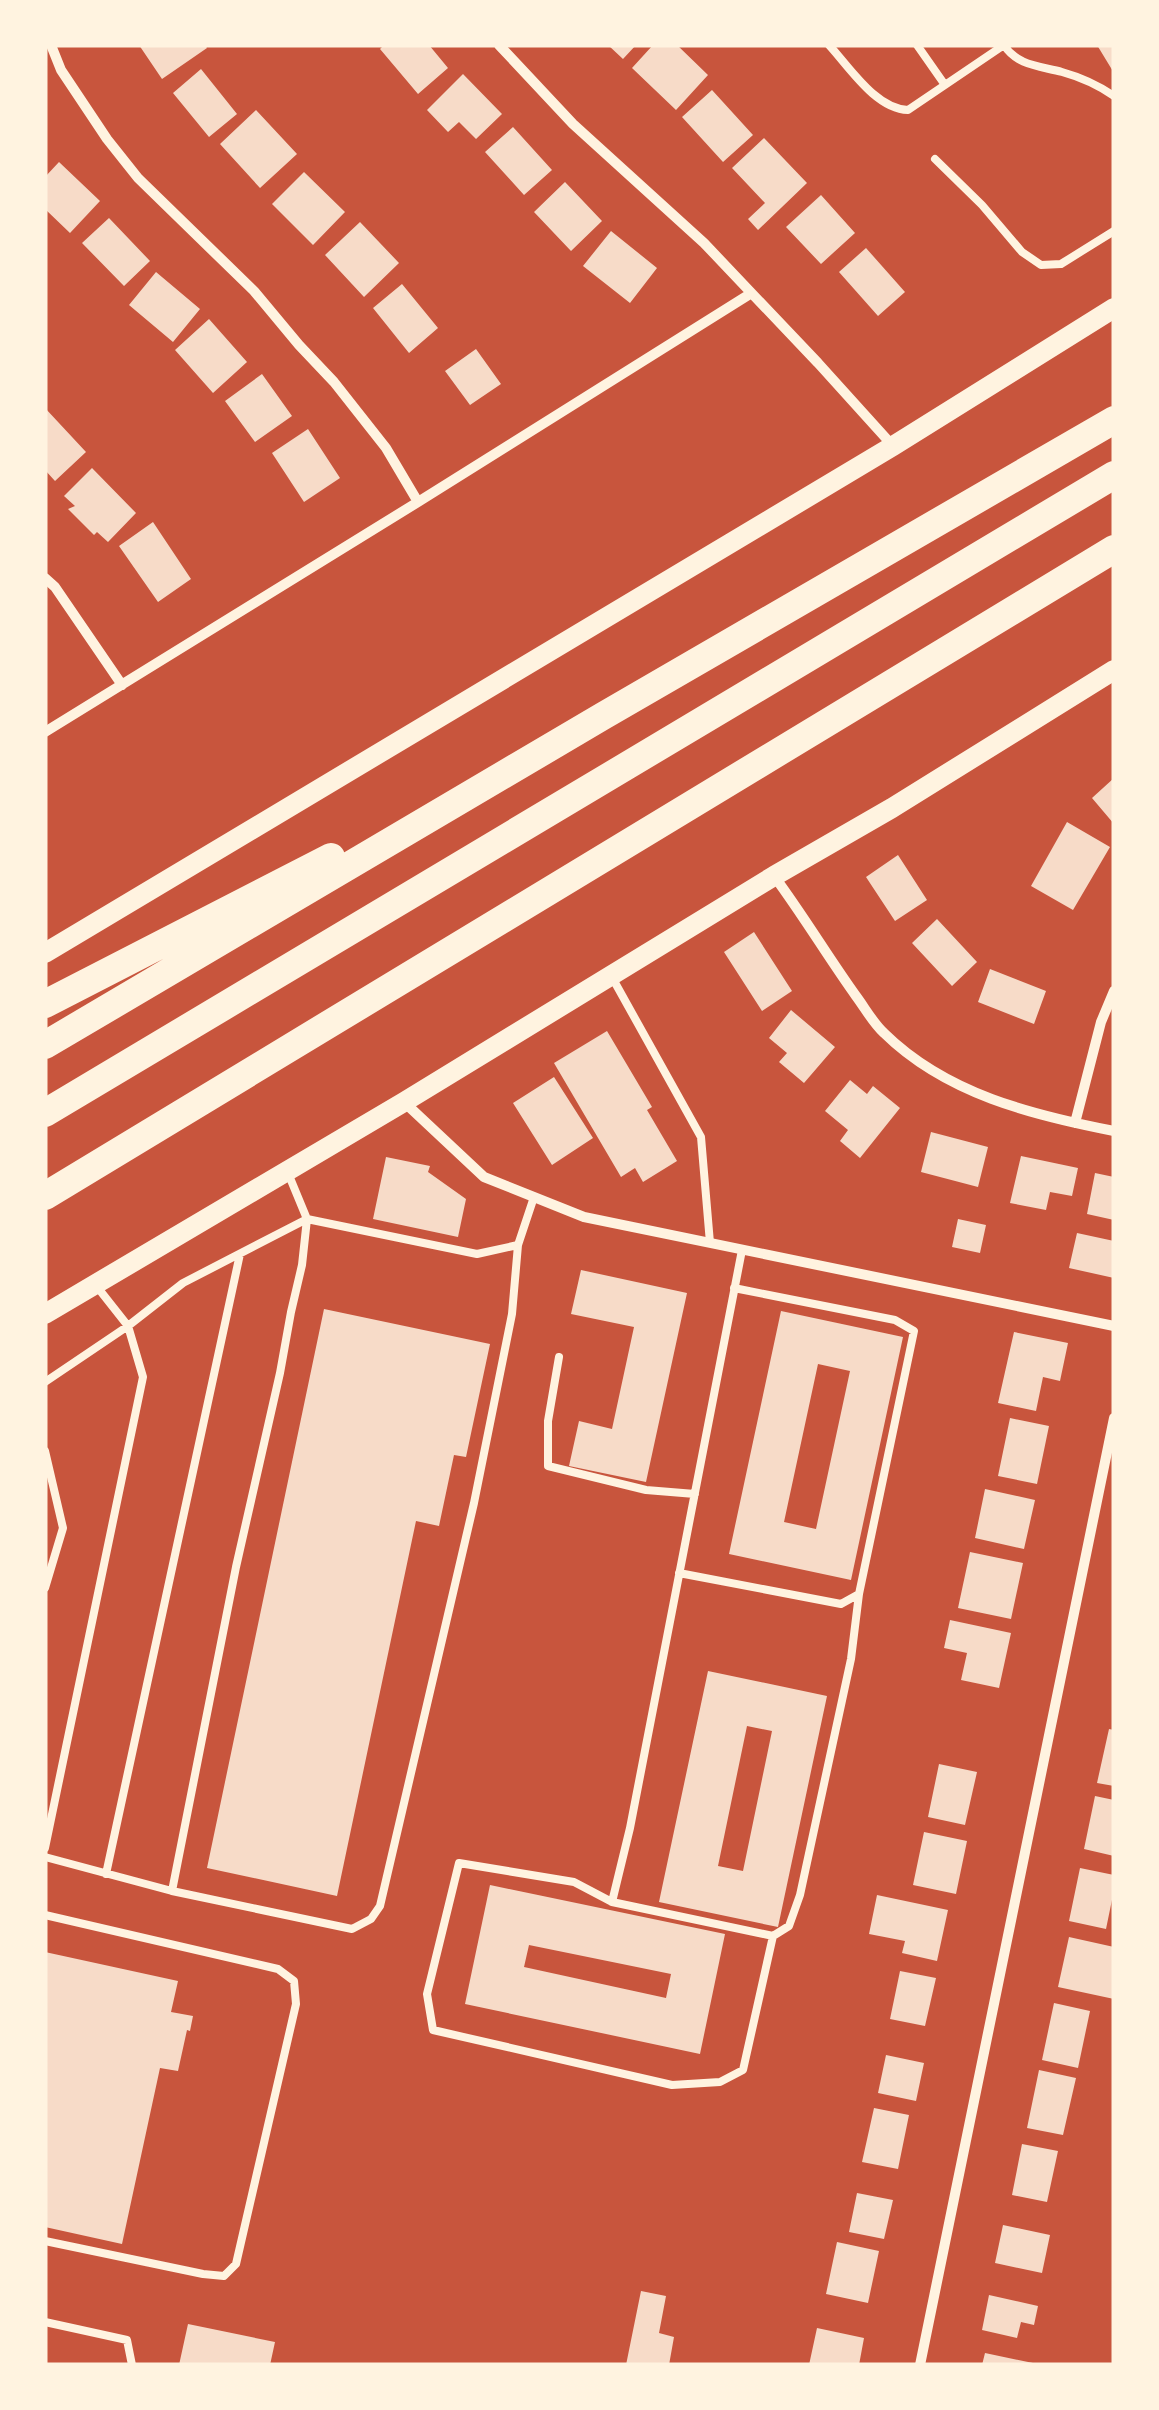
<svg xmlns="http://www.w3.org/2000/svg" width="1159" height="2410" viewBox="0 0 1159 2410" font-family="Manrope,sans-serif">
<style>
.building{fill:#f7dbc8;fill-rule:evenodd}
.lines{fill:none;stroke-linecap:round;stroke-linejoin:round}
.service{stroke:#fff3e0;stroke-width:8}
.minor{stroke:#fff3e0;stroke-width:10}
.secondary{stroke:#fff3e0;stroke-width:20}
.motorway{stroke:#fff3e0;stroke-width:28}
</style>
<rect width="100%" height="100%" fill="#c8553d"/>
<path class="building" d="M139 45H205L207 48 162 79Z
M384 45H429L448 68 418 94 380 49Z
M608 45H636L623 59Z
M653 45H677L708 75 676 110 632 68Z
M1097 45H1114V73Z
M201 69 237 114 209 137 173 93Z
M463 74 502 114 476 139 459 122 448 132 427 110Z
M712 90 753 135 723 162 682 117Z
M256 110 297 154 260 188 220 144Z
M513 127 552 170 524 195 485 152Z
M764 138 807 183 758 230 748 219 765 203 732 168Z
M59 162 100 201 70 233 45 209V177Z
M304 172 345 212 313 245 272 204Z
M565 182 602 221 571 251 534 212Z
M821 195 855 233 821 264 786 227Z
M109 218 150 261 124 286 82 243Z
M360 222 399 263 364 297 325 255Z
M611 231 657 268 630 303 583 266Z
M866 248 905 292 878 316 839 272Z
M156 272 200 309 173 342 129 305Z
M402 284 438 328 409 353 373 308Z
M209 319 247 362 213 393 175 350Z
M476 349 501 384 470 405 445 371Z
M262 374 292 416 255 442 225 401Z
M45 408 86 452 55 481 45 470Z
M308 429 340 478 304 502 272 453Z
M92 468 136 513 108 542 97 532 94 535 68 509 75 506 64 496Z
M153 522 191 579 158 602 119 546Z
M1114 778V824L1092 798Z
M1067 822 1110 847 1073 910 1031 886Z
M898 855 927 900 895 921 866 877Z
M937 919 977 962 952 986 912 943Z
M754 932 792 991 762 1011 724 952Z
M990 969 1046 991 1034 1024 978 1002Z
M791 1010 835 1047 804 1083 779 1062 787 1053 769 1038Z
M607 1031 652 1107 647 1110 677 1161 643 1182 635 1168 621 1177 554 1063Z
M554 1077 593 1138 552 1165 513 1103Z
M850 1080 867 1094 873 1086 900 1108 860 1158 840 1141 848 1130 825 1111Z
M931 1132 988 1147 978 1187 921 1172Z
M1021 1156 1078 1168 1072 1196 1050 1192 1046 1210 1010 1203Z
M386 1157 430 1166 428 1172 466 1199 458 1237 373 1219Z
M1095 1173 1114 1177V1220L1087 1214Z
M958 1219 986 1225 980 1253 952 1247Z
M1077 1233 1114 1241V1278L1069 1268Z
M581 1270 687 1293 646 1482 569 1466 579 1421 612 1429 634 1327 571 1314Z
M324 1309 490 1344 466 1457 454 1455 439 1526 416 1521 337 1896 207 1868Z
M781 1311 903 1337 851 1580 729 1554ZM818 1364 850 1371 816 1529 784 1522Z
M1014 1332 1068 1343 1060 1381 1043 1377 1036 1411 998 1403Z
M1010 1418 1049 1426 1037 1484 998 1476Z
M985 1489 1035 1500 1024 1549 975 1538Z
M970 1552 1023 1563 1011 1619 958 1608Z
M950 1620 1011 1633 999 1688 961 1680 967 1653 944 1648Z
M708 1671 827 1696 778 1927 659 1902ZM747 1726 772 1731 743 1871 718 1866Z
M1109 1729 1114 1730V1786L1097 1783Z
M939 1764 977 1772 965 1825 928 1817Z
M1095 1796 1114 1800V1856L1084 1849Z
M924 1832 967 1841 956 1894 913 1885Z
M1080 1868 1114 1875V1890L1106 1929 1069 1921Z
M490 1885 725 1934 700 2054 465 2004ZM529 1945 671 1974 666 1998 524 1967Z
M877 1895 948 1910 937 1961 902 1953 905 1941 869 1934Z
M1069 1937 1114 1947V1999L1058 1987Z
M45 1952 178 1981 171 2012 193 2016 190 2031 187 2030 178 2071 160 2068 122 2244 45 2227Z
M900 1971 936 1978 925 2026 890 2019Z
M1054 2003 1090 2011 1078 2068 1042 2060Z
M886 2055 924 2063 916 2101 878 2093Z
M1039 2070 1076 2078 1063 2135 1027 2128Z
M874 2108 909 2115 898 2169 862 2162Z
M1022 2144 1058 2151 1047 2202 1012 2195Z
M857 2193 893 2200 884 2239 849 2232Z
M1003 2225 1050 2235 1042 2273 995 2263Z
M837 2242 879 2251 868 2303 826 2294Z
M641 2291 666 2296 659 2333 674 2337 669 2365H626Z
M989 2295 1038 2306 1034 2325 1021 2322 1017 2338 982 2330Z
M188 2324 275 2342 270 2365H179Z
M817 2328 864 2338 859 2365H809Z
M985 2353 1033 2363V2365H982Z"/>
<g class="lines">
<path class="service" d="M829 45C850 68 876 109 908 110L1004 45
M917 45 945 85
M1004 45C1017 66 1040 66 1062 72 1080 77 1098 85 1114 96
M935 159 982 205 1022 252 1041 265 1061 264 1114 231
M613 979 701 1137 710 1243
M288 1173 307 1219 477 1254 518 1245 534 1197
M559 1357 548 1421V1466L646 1490 695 1494
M45 1382 128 1326 183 1283 307 1219
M45 1451 63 1528 45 1588
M679 1573 841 1604 859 1594 914 1331 895 1320 734 1288
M45 1848 143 1377 128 1326 98 1288
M45 1857 172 1891 352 1929 371 1919 380 1906 474 1503 512 1314 518 1245
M106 1874 240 1254
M172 1891 236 1567 280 1373 291 1312 302 1265 307 1219
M612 1902 574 1882 459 1863 427 1994 433 2030 672 2085 720 2082 743 2070 773 1936 612 1902 630 1828 742 1250
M45 1915 278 1969 294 1981 296 2004 236 2264 224 2276 203 2274 45 2241
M773 1936 789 1926 800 1895 851 1659 859 1594
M45 2322 127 2340 132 2365"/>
<path class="minor" d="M51 45 61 70 107 139 138 178 254 291 299 345 334 382 386 448 418 502
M499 45 573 124 704 243 818 363 893 446
M45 578 55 587 122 685
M45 732 418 502 750 294
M774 876C803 915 828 957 856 996 865 1008 873 1023 884 1033 946 1094 1032 1115 1114 1131
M404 1102 484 1177 584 1217 1114 1326
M1075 1123 1101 1022 1114 991
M920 2365 1114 1418"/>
<path class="secondary" d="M45 953 893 446 1114 308
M45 1314 404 1102 774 876 892 808 1114 670"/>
<path class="motorway" d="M45 1004 331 857
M45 1045 603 716 1114 420
M45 1113 1114 475
M45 1196 1114 549"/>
</g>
<rect width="1159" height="2410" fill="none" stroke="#fff3e0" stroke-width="95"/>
</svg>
